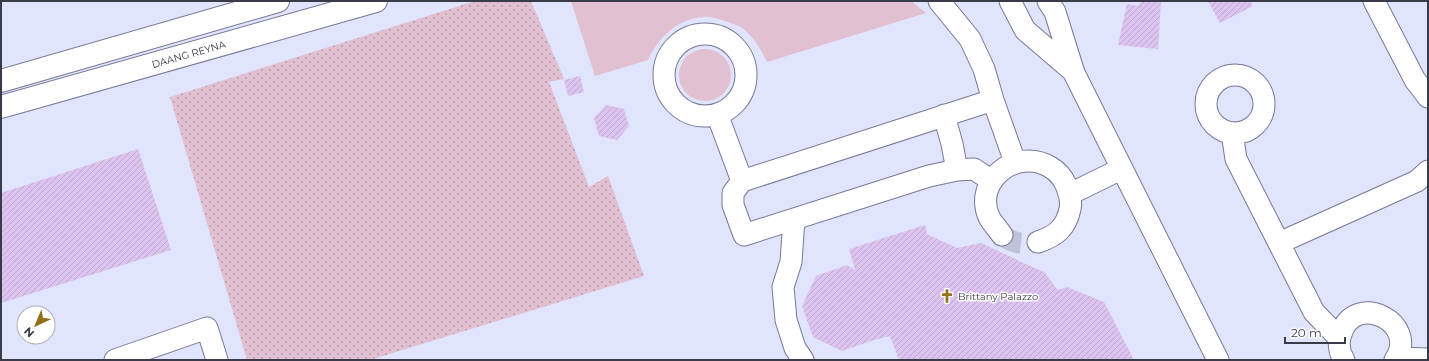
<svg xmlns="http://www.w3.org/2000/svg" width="1429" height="361" viewBox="0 0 1429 361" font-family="Montserrat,sans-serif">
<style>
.green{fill:#e0c0d1}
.park{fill:url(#park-dots)}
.building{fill:url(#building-hatch)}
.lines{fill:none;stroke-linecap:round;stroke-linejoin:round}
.minor-tunnel{stroke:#bfc2d9;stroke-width:21;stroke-dasharray:21 10;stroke-linecap:butt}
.minor-casing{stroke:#757995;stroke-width:23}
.major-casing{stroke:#757995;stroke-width:24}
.minor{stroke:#fff;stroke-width:21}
.major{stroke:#fff;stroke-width:22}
.labels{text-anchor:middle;stroke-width:3;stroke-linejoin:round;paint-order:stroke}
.street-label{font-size:10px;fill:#3a3b48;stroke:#fff}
.poi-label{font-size:10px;fill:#3a3b48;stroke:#fff;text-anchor:start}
</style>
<defs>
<pattern id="park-dots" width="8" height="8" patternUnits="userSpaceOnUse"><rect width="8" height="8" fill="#e0c0d1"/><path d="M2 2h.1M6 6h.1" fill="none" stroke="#b79dac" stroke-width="1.8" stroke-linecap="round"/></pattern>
<pattern id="building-hatch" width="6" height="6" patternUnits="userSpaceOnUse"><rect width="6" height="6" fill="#ddc3f0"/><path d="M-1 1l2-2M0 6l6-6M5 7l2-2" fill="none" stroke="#bea8cf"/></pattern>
</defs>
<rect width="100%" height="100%" fill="#e0e4fd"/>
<path class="green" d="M571 1H911L926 13 767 62C762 51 753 36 742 28 738 25 732 24 728 22 721 20 711 16 704 17 678 18 658 38 648 60L595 76Z
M679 75a26 26 0 1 1 52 0a26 26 0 1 1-52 0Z"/>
<path class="park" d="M475 1H531L564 79 549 82 589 187 608 176 644 276 370 360H247L170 97Z"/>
<path class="building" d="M1142 1H1161L1158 49 1118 45 1127 4 1138 6Z
M1208 1H1250L1253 6 1220 23Z
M580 76 584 92 568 96 564 80Z
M606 105 624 109 629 126 617 140 599 136 594 118Z
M138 149 171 250 1 303V193Z
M925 225 927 234 957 248 981 243 1028 265 1044 272 1058 290 1067 287 1104 302 1134 360H899L890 336 871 341 842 351 813 337 802 306 816 276 847 265 855 270 849 249Z"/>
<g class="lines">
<path class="minor-tunnel" d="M1002 235C1013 244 1024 245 1038 242"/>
<defs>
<path id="minor" d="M939 1 970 39 984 69 993 100 1015 162
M1010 1 1025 30 1074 72
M1048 1 1055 12 1074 73 1218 360
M1374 1 1415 80 1428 97
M664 75a41 41 0 1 1 82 0a41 41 0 1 1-82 0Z
M1206 104a29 29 0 1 1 58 0a29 29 0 1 1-58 0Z
M717 114 742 181
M944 115 952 144 957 170
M1232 133 1236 159 1314 312 1339 338
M992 181 974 169 957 170 929 176 744 235 733 205V193L742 181 993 100
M1070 194 1121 169
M794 219 791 262 783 287 786 320 795 348 803 360
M1002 235C998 229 992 223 989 217 973 181 1016 147 1050 167 1057 171 1063 178 1066 185 1069 193 1072 200 1070 209 1066 228 1056 236 1038 242
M1279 243 1417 181 1428 171
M1397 358 1428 359
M115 360 207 328 217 360
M1344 360C1339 352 1338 342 1341 334 1355 290 1420 323 1395 360"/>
<g id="major">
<path d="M1 81 278 1"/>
<path id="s1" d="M1 107 376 1"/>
</g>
</defs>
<use href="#minor" class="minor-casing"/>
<use href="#major" class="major-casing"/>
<use href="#minor" class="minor"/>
<use href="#major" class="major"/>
</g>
<defs>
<symbol id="church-bare" viewBox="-9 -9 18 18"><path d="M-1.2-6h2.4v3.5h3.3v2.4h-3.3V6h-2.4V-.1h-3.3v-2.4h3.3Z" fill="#936f17" stroke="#fff" stroke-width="2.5" paint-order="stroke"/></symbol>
</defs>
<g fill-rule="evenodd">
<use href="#church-bare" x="937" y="286" width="20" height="20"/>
</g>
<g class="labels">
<g class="street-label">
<text dy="4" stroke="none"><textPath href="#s1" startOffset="195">DAANG REYNA</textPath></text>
</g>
<g class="poi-label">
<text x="958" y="300">Brittany Palazzo</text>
</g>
</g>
<rect width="1429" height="361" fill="none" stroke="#3a3b48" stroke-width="4"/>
<g transform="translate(36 325) rotate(224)"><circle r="19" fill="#ffffff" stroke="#b0b1b6"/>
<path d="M0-3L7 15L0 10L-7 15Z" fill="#936f17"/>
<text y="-6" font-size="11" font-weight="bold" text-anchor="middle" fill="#3a3b48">N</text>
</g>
<path d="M1285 337v6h60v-6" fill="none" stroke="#3a3b48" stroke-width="2"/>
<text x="1291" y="337" font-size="12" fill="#3a3b48" stroke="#ffffff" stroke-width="3" paint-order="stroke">20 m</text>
</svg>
